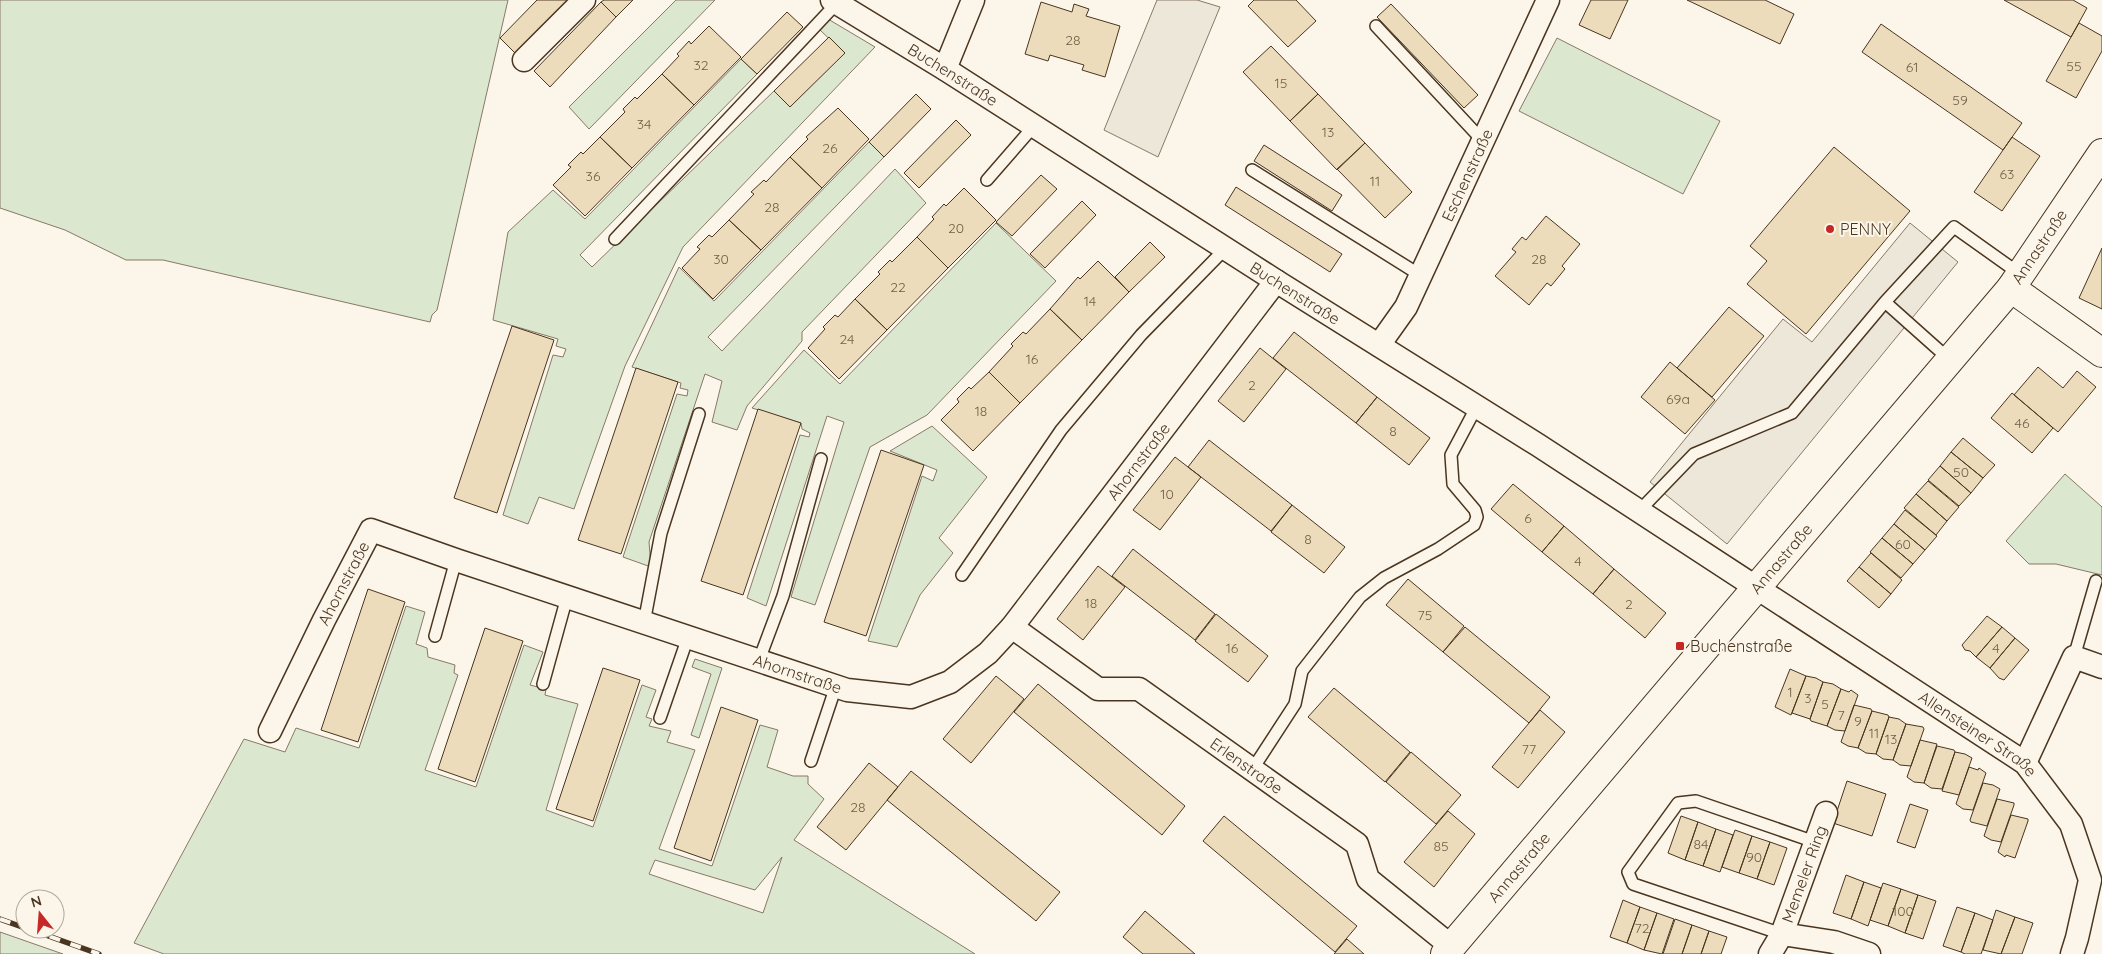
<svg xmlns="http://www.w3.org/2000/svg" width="2102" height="954" viewBox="0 0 2102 954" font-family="Quicksand,sans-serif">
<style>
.green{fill:#dce7d0;stroke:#887966;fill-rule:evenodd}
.parking{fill:#ede7d9;stroke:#887966}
.building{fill:#ecdcbc;stroke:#4a3520}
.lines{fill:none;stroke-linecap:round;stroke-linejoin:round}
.service-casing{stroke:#4a3520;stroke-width:14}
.minor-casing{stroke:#4a3520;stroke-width:25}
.tertiary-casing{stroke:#4a3520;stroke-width:30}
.service{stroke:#fbf6e9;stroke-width:11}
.minor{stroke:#fbf6e9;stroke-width:22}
.tertiary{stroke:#fbf6e9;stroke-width:28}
.rail-casing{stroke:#4a3520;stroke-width:5.5}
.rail{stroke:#fbf6e9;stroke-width:4;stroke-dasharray:11;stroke-linecap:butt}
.poi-dot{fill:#c62828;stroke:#fbf6e9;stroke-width:2}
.labels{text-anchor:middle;stroke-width:4;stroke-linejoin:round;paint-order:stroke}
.number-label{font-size:14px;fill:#725f47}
.street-label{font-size:16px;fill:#4a3520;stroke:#fbf6e9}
.poi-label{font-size:16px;fill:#4a3520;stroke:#fbf6e9;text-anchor:start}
</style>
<rect width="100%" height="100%" fill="#fbf6e9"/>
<path class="green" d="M0 0H508L437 310 432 315 430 322 163 260H126L65 230 0 208Z
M676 0H715L589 129 569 107Z
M828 19 875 47 683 247 625 366 574 509 539 497 528 524 503 515 553 355 563 357 566 349 556 346 558 339 493 320 508 232 553 190 585 219 741 59 757 74 580 255 592 267 774 91 790 107 844 53 819 29Z
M1557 38 1720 121 1683 194 1519 111Z
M869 142 884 157 708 337 722 351 895 169 926 203 802 332V341L747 406 737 430 712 422 722 381 705 374 649 542 651 567 623 557 677 394 687 396 688 390 680 388 681 383 632 367 679 267 714 301Z
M996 223 1056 281 927 415 870 447 815 605 791 597 844 422 827 416 766 606 747 598 800 435 809 437 810 433 802 429 801 423 752 408 804 350 840 384Z
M932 426 987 477 939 538 953 553 920 595 897 647 868 641 922 476 933 481 937 470 890 451Z
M2065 474 2102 507V575L2056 564H2029L2006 541Z
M406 606 425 612 416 644 427 648 428 657 455 665 454 673 458 675 425 770 476 787 524 645 543 652 530 685 546 689 545 695 578 704 546 810 593 827 642 685 656 690 646 717 652 719 649 726 671 731 667 742 695 750 659 849 712 866 760 725 778 730 767 767 793 776H808V784L824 799 794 840 975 954H164L134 943 244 739 285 752 296 728 359 748ZM782 857 763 913 649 874 655 860 755 890Z
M695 659 722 668 699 738 691 735 711 674 692 667Z
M0 932 63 954H0Z"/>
<path class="parking" d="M1157 0H1197L1220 7 1158 157 1104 130Z
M1910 223 1958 262 1727 544 1650 482 1783 319 1812 342Z"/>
<path class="building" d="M537 0H568L516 54 500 38Z
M604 0H633L616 17 601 2Z
M1254 0H1296L1316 21 1288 47 1248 6Z
M1591 0H1628L1610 39 1579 25Z
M1687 0H1765L1794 14 1780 44Z
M2004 0H2073L2087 8 2071 37Z
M601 2 616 17 550 87 534 71Z
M1041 2 1072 12 1074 4 1089 9 1086 16 1120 26 1105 77 1082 70 1084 65 1050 55 1048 61 1025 54Z
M1391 4 1478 95 1464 108 1377 17Z
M787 12 803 27 757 74 741 59Z
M2079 23 2102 36V51L2076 98 2046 81Z
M1881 24 2022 123 2003 150 1862 52Z
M709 26 741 57 694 105 662 74 679 56 677 54 689 41 691 44Z
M829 37 845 53 790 107 774 91Z
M1271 46 1318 94 1290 121 1243 72Z
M662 74 694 105 632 168 600 137 625 112 623 109 635 97 637 99Z
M916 94 931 109 884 157 869 142Z
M1318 94 1365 143 1337 170 1290 121Z
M838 108 869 139 822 188 790 157 808 139 806 137Z
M956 120 971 135 919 188 904 173Z
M600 137 632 168 585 216 553 185 571 167 568 165 581 152 583 154Z
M2012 137 2040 156 2002 211 1974 192Z
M1365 143 1412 192 1385 218 1337 169Z
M1264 145 1342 195 1332 211 1254 161Z
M1834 147 1910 211 1806 334 1747 284 1767 261 1750 246Z
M790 157 822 188 761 250 729 220 754 194 751 192 764 180 766 182Z
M1041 175 1057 189 1012 236 996 222Z
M1236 187 1342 254 1330 272 1225 205Z
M964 188 996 220 948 268 917 237 934 219 932 217 944 204 946 206Z
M1082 201 1096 215 1045 268 1030 254Z
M1546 216 1580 244 1562 266 1565 269 1551 286 1547 283 1529 305 1495 276 1516 252 1512 249 1522 237 1526 240Z
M729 220 761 250 713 299 682 268 700 249 697 247 709 235 712 237Z
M917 237 948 268 887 330 855 299 880 274 878 272 890 260 892 262Z
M1150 242 1165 257 1129 292 1115 277Z
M2102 248V309L2079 298Z
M1098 261 1129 292 1082 340 1050 309 1078 277 1080 279Z
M855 299 887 330 839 379 808 348 825 329 823 327 835 315 838 317Z
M1729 307 1764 336 1712 397 1677 368Z
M1050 309 1082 340 1020 403 989 372 1013 346 1011 344 1023 332 1026 334Z
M512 326 554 340 497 513 454 498Z
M1294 332 1377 397 1356 423 1273 358Z
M1260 348 1286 369 1244 422 1218 401Z
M1670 362 1715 400 1685 434 1641 397Z
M2038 367 2063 388 2077 371 2096 387 2058 432 2014 395Z
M636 368 678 382 621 554 578 540Z
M989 372 1020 403 973 451 941 420 959 402 957 399 969 387 971 389Z
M2012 393 2053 428 2032 453 1991 418Z
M1377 397 1430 438 1409 465 1356 423Z
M758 409 801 423 743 595 701 581Z
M1963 438 1995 465 1983 478 1951 452Z
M1209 440 1292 505 1271 531 1188 467Z
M881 450 924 465 866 636 824 622Z
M1951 452 1983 478 1971 493 1940 466Z
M1175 457 1201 477 1160 530 1133 510Z
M1940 466 1971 493 1959 506 1928 480Z
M1928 481 1959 507 1947 521 1916 494Z
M1513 484 1564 526 1542 552 1491 509Z
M1916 494 1947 521 1936 535 1904 508Z
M1292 505 1345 547 1324 573 1271 532Z
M1905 510 1937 536 1925 550 1894 524Z
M1894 524 1925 550 1913 564 1882 538Z
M1564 526 1614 569 1593 594 1542 552Z
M1882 538 1913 564 1901 578 1870 552Z
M1133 549 1215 614 1195 640 1112 576Z
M1871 553 1902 580 1891 594 1859 567Z
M1098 566 1125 587 1083 640 1057 619Z
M1859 567 1891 594 1879 608 1847 581Z
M1614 569 1666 613 1645 638 1593 594Z
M1408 579 1464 626 1443 652 1386 605Z
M368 589 405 602 358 742 321 730Z
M1216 614 1268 656 1248 682 1195 641Z
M1987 616 2002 627 1976 657 1970 651 1965 650 1962 645Z
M1465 627 1550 697 1529 723 1443 652Z
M2002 627 2015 638 1990 668 1976 657Z
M485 628 523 641 475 782 438 769Z
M2015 638 2029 650 2004 680 1999 678 1990 668Z
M603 668 640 680 593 821 556 809Z
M1790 669 1806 676 1791 715 1775 707Z
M996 676 1024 699 971 763 943 739Z
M1806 676 1816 678 1823 682 1810 719 1792 713Z
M1823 682 1833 684 1841 689 1827 726 1811 721 1810 719Z
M1038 684 1185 806 1162 835 1014 712Z
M1334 688 1410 752 1385 782 1308 717Z
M1841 689 1849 692 1851 690 1858 695 1845 731 1835 730 1827 726Z
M1854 705 1871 709 1872 711 1858 748 1848 746 1841 742Z
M721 707 758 720 711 861 674 848Z
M1540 710 1565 732 1518 788 1492 767Z
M1872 711 1888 715 1889 717 1876 754 1866 753 1858 748Z
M1889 717 1899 719 1906 724 1893 760 1883 759 1876 754Z
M1906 724 1923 727 1924 729 1911 766 1900 765 1893 760Z
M1920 740 1937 744 1924 783 1914 782 1907 777Z
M1937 746 1954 750 1955 752 1942 789 1931 788 1924 783Z
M1411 752 1461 795 1436 824 1386 782Z
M1955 752 1965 754 1972 758 1959 795 1942 791Z
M869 763 898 787 846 850 817 827Z
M1969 767 1978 770 1979 768 1986 773 1973 810 1963 809 1956 804Z
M911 771 1060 892 1036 921 887 800Z
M1847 781 1886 794 1872 836 1833 823Z
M1983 783 1993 785 2000 789 1987 826 1971 822 1970 820Z
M1997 799 2014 803V805L2001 842 1991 840 1984 836Z
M1910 804 1928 810 1915 848 1897 842Z
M1448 811 1475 834 1434 887 1404 862Z
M2011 815 2028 819V821L2015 858 2006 855 2005 857 1998 852Z
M1224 816 1357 926 1335 952 1203 841Z
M1681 816 1698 822 1685 860 1668 853Z
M1698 822 1716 829 1703 866 1685 860Z
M1716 829 1733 835 1720 872 1703 866Z
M1735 830 1752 836 1739 873 1722 867Z
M1752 836 1770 842 1757 879 1739 873Z
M1770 842 1787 848 1774 885 1757 879Z
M1846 875 1864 882 1851 919 1833 913Z
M1864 882 1881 888 1868 926 1851 919Z
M1883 883 1901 889 1888 926 1870 920Z
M1901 889 1918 895 1905 933 1888 926Z
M1918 895 1936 901 1923 939 1905 933Z
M1623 900 1640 907 1627 943 1610 937Z
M1640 907 1657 913 1644 950 1627 943Z
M1957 907 1975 913 1961 952 1943 946Z
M1996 910 2015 917 2001 954 1983 950Z
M1145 911 1195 954H1143L1123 937Z
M1657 913 1674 919 1662 954 1644 950Z
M1975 913 1993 920 1981 954H1965L1961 952Z
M2015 917 2033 923 2022 954H2001Z
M1675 919 1692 925 1682 954H1663Z
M1692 925 1709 931 1701 954H1682Z
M1709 931 1727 937 1721 954H1701Z
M1347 939 1364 954H1334Z"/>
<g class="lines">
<defs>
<path id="service" d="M1376 26 1483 141
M1252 170 1420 275
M987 180 1034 126
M615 239 837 3
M1885 302 1954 227 2020 274
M1640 510 1694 454 1792 413 1885 302 1950 360
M962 575 1061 430 1141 335 1225 249
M644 623 661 533 699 414
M435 636 456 560
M2074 657 2096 581
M759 660 783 596 821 459
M543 684 567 597
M660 718 688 637
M811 761 836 686
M1252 770 1295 704 1302 671 1360 597 1384 578 1438 549 1474 525 1477 517 1475 510 1453 484 1451 455 1477 406
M1782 934 1633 884 1628 872 1678 803 1696 801 1815 842"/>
<g id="minor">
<path id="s1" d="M832 0 945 69 1276 281 1538 445 2025 763 2071 824 2090 880 2077 938 2072 954"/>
<path d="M524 60 584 0"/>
<path d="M945 69 973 0"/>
<path id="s2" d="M1379 345 1406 307 1548 0"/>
<path id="s3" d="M1012 627 1098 689H1139L1357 844 1368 879 1451 946"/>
<path id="s4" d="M270 731 324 620 371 530 456 560 847 690 911 697 950 682 988 653 1012 627 1276 281"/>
<path d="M2025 763 2074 657 2102 667"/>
<path id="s5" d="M1782 934 1826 813"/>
<path d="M1770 954 1782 934 1834 942 1869 954"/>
</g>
<g id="tertiary">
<path d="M2011 288 2102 353"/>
<path id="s6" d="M1445 954 2011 288 2102 153"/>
</g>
</defs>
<use href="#service" class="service-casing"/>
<use href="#minor" class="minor-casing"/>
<use href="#tertiary" class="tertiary-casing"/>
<use href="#service" class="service"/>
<use href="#minor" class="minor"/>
<use href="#tertiary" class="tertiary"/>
<defs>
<path id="rail" d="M0 919 25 928
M29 929 99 954"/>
</defs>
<use href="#rail" class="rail-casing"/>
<use href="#rail" class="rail"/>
</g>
<g class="poi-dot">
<circle cx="1830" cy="229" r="5"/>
<rect x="1675" y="641" width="10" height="10" rx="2.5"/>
</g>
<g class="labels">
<g class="number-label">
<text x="1073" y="45">28</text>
<text x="701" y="70">32</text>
<text x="2074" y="71">55</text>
<text x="1912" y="72">61</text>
<text x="1281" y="88">15</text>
<text x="1960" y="105">59</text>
<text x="644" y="129">34</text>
<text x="1328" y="137">13</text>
<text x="830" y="153">26</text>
<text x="2007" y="179">63</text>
<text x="593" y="181">36</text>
<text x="1375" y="186">11</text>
<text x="772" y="212">28</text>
<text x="956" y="233">20</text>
<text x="721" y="264">30</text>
<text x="1539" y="264">28</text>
<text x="898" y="292">22</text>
<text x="1090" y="306">14</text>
<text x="847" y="344">24</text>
<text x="1032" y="364">16</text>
<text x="1252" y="390">2</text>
<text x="1678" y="404">69a</text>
<text x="981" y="416">18</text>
<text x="2022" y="428">46</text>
<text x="1393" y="436">8</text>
<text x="1961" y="477">50</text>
<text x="1167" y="499">10</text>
<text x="1528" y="523">6</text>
<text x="1308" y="544">8</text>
<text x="1903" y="549">60</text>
<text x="1578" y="566">4</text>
<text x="1091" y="608">18</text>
<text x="1629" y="609">2</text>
<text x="1425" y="620">75</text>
<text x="1232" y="653">16</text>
<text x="1996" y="653">4</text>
<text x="1790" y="697">1</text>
<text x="1808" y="703">3</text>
<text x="1825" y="709">5</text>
<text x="1841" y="720">7</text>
<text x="1858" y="726">9</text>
<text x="1874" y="738">11</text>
<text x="1891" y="744">13</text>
<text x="1529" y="754">77</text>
<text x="858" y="812">28</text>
<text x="1701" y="849">84</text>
<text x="1441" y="851">85</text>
<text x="1754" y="862">90</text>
<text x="1903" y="916">100</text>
<text x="1642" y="933">72</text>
</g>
<g class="street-label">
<text dy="6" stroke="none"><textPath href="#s1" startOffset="142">Buchenstraße</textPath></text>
<text dy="6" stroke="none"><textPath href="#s2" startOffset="192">Eschenstraße</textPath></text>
<text dy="6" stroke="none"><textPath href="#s6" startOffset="924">Annastraße</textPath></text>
<text dy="6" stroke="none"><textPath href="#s1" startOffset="548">Buchenstraße</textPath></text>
<text dy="6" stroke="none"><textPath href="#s4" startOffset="1125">Ahornstraße</textPath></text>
<text dy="6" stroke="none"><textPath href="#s6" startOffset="519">Annastraße</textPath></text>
<text dy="6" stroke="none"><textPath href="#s4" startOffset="165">Ahornstraße</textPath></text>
<text dy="6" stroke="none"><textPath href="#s4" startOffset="675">Ahornstraße</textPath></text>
<text dy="6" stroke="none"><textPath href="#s1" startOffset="1361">Allensteiner Straße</textPath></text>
<text dy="6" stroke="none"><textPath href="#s3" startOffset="279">Erlenstraße</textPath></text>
<text dy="6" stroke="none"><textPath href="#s6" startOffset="114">Annastraße</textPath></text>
<text dy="6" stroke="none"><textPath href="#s5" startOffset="64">Memeler Ring</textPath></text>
</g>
<g class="poi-label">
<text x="1840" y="235">PENNY</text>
<text x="1690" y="652">Buchenstraße</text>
</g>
</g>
<g transform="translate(40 914) rotate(343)"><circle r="24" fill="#fbf6e9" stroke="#b4a999"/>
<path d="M0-4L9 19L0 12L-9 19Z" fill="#c62828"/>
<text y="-8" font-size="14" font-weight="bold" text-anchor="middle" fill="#4a3520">N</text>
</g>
</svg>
